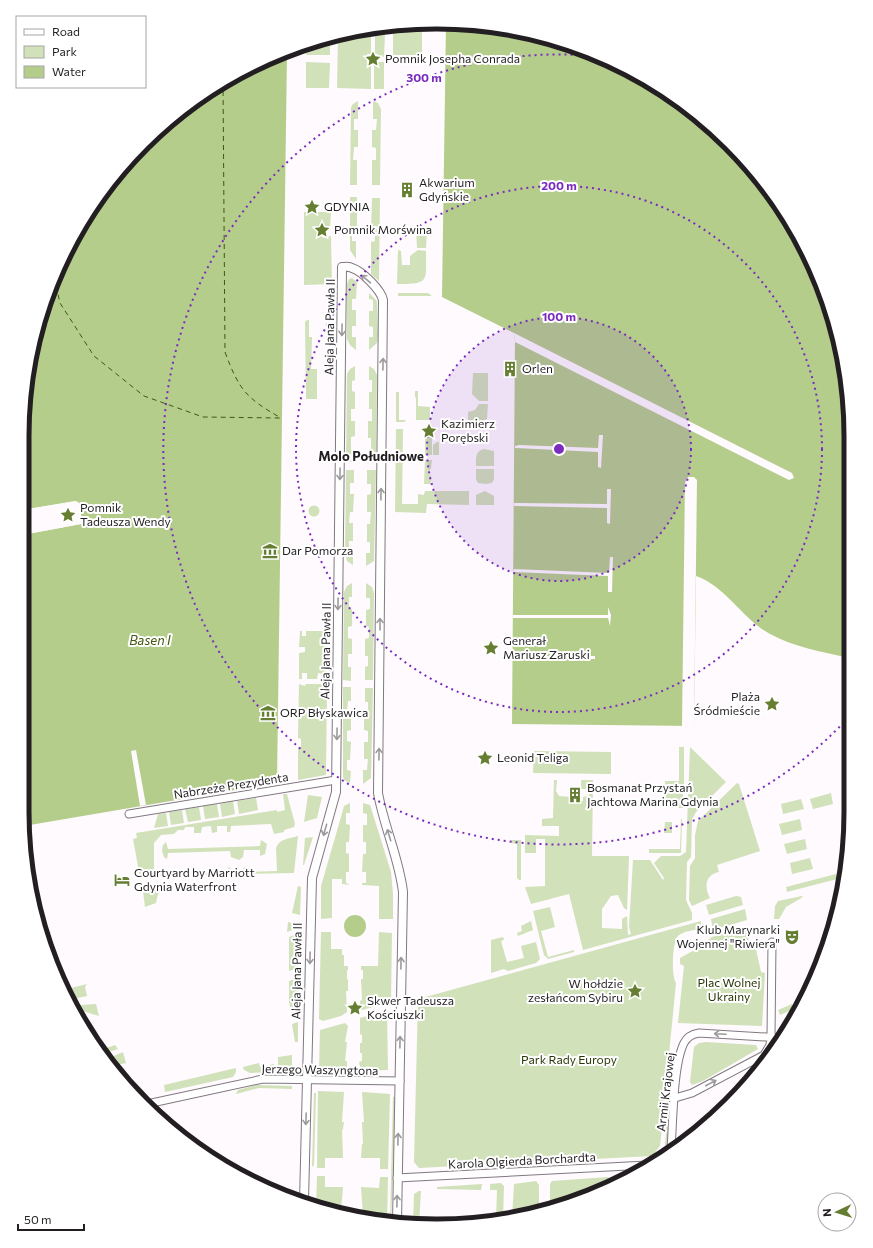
<svg xmlns="http://www.w3.org/2000/svg" width="873" height="1248" viewBox="0 0 873 1248" font-family="Commissioner,sans-serif">
<style>
.green{fill:#d1e1b9}
.water{fill:#b4cd8b}
.pier{fill:#fefafd}
.lines{fill:none;stroke-linecap:round;stroke-linejoin:round}
.ferry{stroke:#425710;stroke-width:1;stroke-dasharray:5 4;stroke-linecap:butt}
.minor-casing{stroke:#817880;stroke-width:9}
.tertiary-casing{stroke:#817880;stroke-width:10}
.minor{stroke:#fff;stroke-width:7}
.tertiary{stroke:#fff;stroke-width:8}
.oneway{stroke:#9c9a9b}
.ring{fill:none;stroke:#7b2cbf;stroke-width:2;stroke-dasharray:2 4}
.labels{text-anchor:middle;stroke-width:4;stroke-linejoin:round;paint-order:stroke}
.poi-label{font-size:12px;fill:#221e21;stroke:#fff;text-anchor:start}
.street-label{font-size:12px;fill:#221e21;stroke:#fff}
.park-label{font-size:12px;fill:#273504;stroke:#fff}
.neighbourhood-label{font-size:13px;font-weight:bold;fill:#221e21;stroke:#fff}
.water-label{font-size:13px;font-style:italic;fill:#425710;stroke:#fff}
.rim{fill:none;stroke:#221e21;stroke-width:5}
.centre{fill:#7b2cbf;stroke:#fff;stroke-width:2}
.ring-label{font-size:12px;text-anchor:middle;font-weight:bold;fill:#7b2cbf;stroke:#fff;stroke-width:4;stroke-linejoin:round;paint-order:stroke}
</style>
<rect width="100%" height="100%" fill="#fefafd"/>
<path class="green" d="M393 30H422V55H393Z
M352 33H371V54H367V64H371V89L337 88 338 36Z
M375 33H385L384 57H378V54H375Z
M330 38V55H306V43Z
M306 62 330 63 329 88H306Z
M378 62H384V89H374V64H378Z
M358 101V119H354V130H358V147H354L353 160H357V185H350L351 107 353 104Z
M373 101 378 103 381 109 380 185H372V160H376V148L372 147V130H376L377 119H373Z
M350 197H357V230H352V241H356V259L350 250Z
M372 198H380L379 281 371 274V242L375 241V230H371Z
M304 212H331L330 229 323 227 320 233 323 238 331 236 332 284 304 285Z
M416 228H427L426 248H417Z
M398 250 401 251 402 265H410V256L418 250 426 251C426 282 430 284 397 284Z
M352 278 357 282 356 299H352V310H356V326H352V337H356V350L350 345 347 339V284L349 279Z
M369 293 377 301 378 337 377 343 369 350V337H373V327L369 326V311H373V300L369 299Z
M398 293H428L432 296H398Z
M307 320H309V337H312L311 369H317V399H306L305 322Z
M355 366V380L352 381V391L355 392V409H351V421H355V436L351 437V450H354V462H346L347 374 350 369Z
M369 366 374 369 377 375 376 463H368V449H371V438H368V421H372V409H369V392H372V380H369Z
M473 373H488V401H479L472 394Z
M415 391H418V406L430 407V420H416V398L415 397Z
M396 392H399V420H406L404 422H396Z
M479 404H488L487 419 483 421H468V412L475 410Z
M425 427H432V455H425V431L430 432V429L425 430Z
M396 429H403L402 504H418V494L424 495 425 491H469V505L427 504 426 513 395 512Z
M437 442H439V455H433V445Z
M484 449 494 451V466H476C476 458 475 451 484 449Z
M425 460H432L431 468 428 473 431 476V484H424Z
M476 469H494V479L492 483 486 484 478 483 476 479Z
M346 470H354V483H350V494H354L353 512H350L349 523H353V541H349V551L353 552V565L347 561 345 553Z
M367 470H376L374 561 366 566V553H370V542H367V524H370L371 512H367V495L371 494V484H367Z
M485 491 494 496V505H476V495Z
M308.5 511a5.5 5.5 0 1 1 11 0a5.5 5.5 0 1 1-11 0Z
M352 583V597H349V609H352V626L348 627V638L352 639V654H348V667H351V681L343 680 344 592 347 586Z
M366 583 372 587 374 593 373 680H365V667L368 666V656H365V639L369 638V627L366 626V610L370 609V598H366Z
M300 631H302V636H306V631H323L325 634 326 680 324 679V674L318 673 317 679H307V673H302V679H299V653L305 652V647H299Z
M299 684 305 686 306 684H327L326 775 298 780V747H301V739L298 738Z
M343 687H351V701H348L347 712 351 713V730L347 731V741L351 742 350 760H347V770L351 771 350 783 344 780 343 776Z
M365 688H373L371 778 363 784V770H367L368 759H364V742H368V731L364 730V713H368V702H365Z
M679 747H684V786L665 785V781H679Z
M690 747 726 782 696 812 692 819 691 857 687 862 686 900 692 913V920L583 950 569 894 531 904 525 887 545 886V839H536V853H525V835L559 836V826H542V819L553 818 554 780H557L556 791 559 796 573 797V801H583V797L589 796V789H581V780H593L592 856H629L627 910 624 908 618 895 611 896 602 909V928L622 929V919L627 916 628 935 631 934 629 927 633 860H650L663 880 664 878 654 863 661 856H680L686 852Z
M534 751 611 752V774L533 773Z
M737 783 739 784 760 851 717 865 719 872C705 875 704 887 710 898L692 906 689 900 690 866 695 858V835L698 821Z
M665 790H683V808H665Z
M831 793 833 804 813 809 810 799Z
M283 794H287L295 824 294 827 284 830V832L274 834 271 824 231 826 230 832H227V826H217V832L212 833 211 826 202 827 201 833H194V827H185L184 830H178L174 834 161 835 154 843V871H157L158 874 227 872 229 867 233 871 232 874 140 877 133 839 137 838 136 833 277 810V812L285 810Z
M308 795 322 797 317 818 304 822Z
M256 798 258 810 239 814 237 801Z
M801 799 804 809 783 814 781 804Z
M233 801 235 814 222 817 220 804Z
M350 803V813H346V824L350 825 349 842H346V853L349 854V872H346V883L350 885 342 884V879H332V918L321 919V886L343 810 344 806Z
M363 803 370 805 371 808 391 872 393 894V919H379V886L362 885V883H366V872H362L363 854H366V842H363V825H367V814L363 813Z
M217 804 219 817 205 819 203 806Z
M199 807 201 820 188 822 185 809Z
M182 810 184 823 171 825 169 812Z
M166 813 168 826 154 828 158 814Z
M681 819H682L681 853H649V849H680Z
M800 819 802 830 782 835 779 824Z
M665 822H672V833H664Z
M298 836 294 873 242 874 241 870 245 867 247 872 277 871 276 848C280 838 289 839 298 836Z
M313 837 304 865H303L305 838Z
M805 839 807 849 787 854 784 844Z
M261 840 267 844 265 854 260 856V850H244L243 857 239 860 231 857 230 851 168 853 167 859 164 857 162 851 163 845 166 842 168 849 260 846Z
M511 840H521V880H519L517 878V844L511 843Z
M810 858 813 869 792 874 790 863Z
M836 874 837 879 787 892 786 887Z
M298 886 301 887 300 915 292 913Z
M159 889 156 903 145 907 143 891Z
M736 896 741 897 743 905 709 915 706 905Z
M802 896 803 897 786 907 779 919H774L775 906 778 901Z
M550 907 555 927 541 931 548 957 574 950V952L548 959 544 955 533 911Z
M745 909 747 920 713 930 711 919Z
M531 921 533 930 518 936 517 933 522 931 521 926Z
M701 921V929C694 930 685 931 679 935 672 939 671 976 676 983L660 1146 652 1156 419 1168 414 1162 418 999Z
M288 922 300 925V927L287 932Z
M750 927 748 941 744 947 755 945 761 972 765 973 762 1026 678 1023 684 966 680 964V958L698 948 712 937Z
M321 932H331V949H342V955H344V966H348V970H347V979L348 980V991H346L347 1012 341 1016 323 1021 319 1019Z
M379 932 392 933 391 1002 362 1010 360 1008V1001L362 1000 361 979H363V970H361V966H378Z
M300 933 299 968 289 971V937Z
M503 937 504 940 501 941 507 962 524 958 521 946 536 942 540 959 536 963 508 971 504 969 491 973V940Z
M299 978V1014L292 1015 289 1002V981Z
M87 984 85 987 87 996 68 1000 63 990Z
M96 1004 99 1016 76 1009 80 1005Z
M792 1004 794 1009 780 1015 778 1010Z
M387 1011 388 1070 361 1071 359 1062 362 1061V1053H360V1043H362V1035L360 1034V1018Z
M298 1022V1042H295L292 1024Z
M345 1023 348 1026 345 1042H347L345 1061H347V1070H319L320 1030Z
M706 1042 756 1045 758 1049 703 1081 692 1085 690 1082 694 1047 699 1043Z
M115 1045 118 1049 106 1053 104 1049Z
M123 1052 126 1063 113 1066 107 1059Z
M292 1055V1066L278 1065V1057Z
M259 1063 260 1067 274 1064 276 1072 250 1073 244 1070 243 1067Z
M236 1068V1072L233 1077 165 1092 164 1085Z
M761 1068 747 1084 743 1078Z
M671 1074H673L667 1146 665 1145Z
M256 1085 292 1086V1089L259 1088 236 1094 238 1090Z
M318 1091 344 1092 342 1122H344L343 1129 342 1130 343 1158H325V1168H317Z
M362 1092 390 1094 388 1169H380V1158H361L362 1144H363L362 1122H364Z
M314 1093H316L314 1165 312 1167Z
M393 1097H396L391 1223H390Z
M317 1176H325V1187H343L341 1211 316 1205Z
M380 1177H388L387 1223 361 1217 363 1216 361 1187 379 1188Z
M608 1177 611 1181V1186L550 1207V1184L552 1181Z
M536 1181 539 1185V1211L512 1219 514 1184Z
M501 1183 504 1186 503 1219 496 1220 497 1190H490V1184Z
M482 1184 481 1190 437 1189V1187Z
M419 1191H421L419 1225 413 1224 414 1194Z"/>
<path class="water" d="M446 23H463L544 36 620 65 689 108 748 163 808 253 829 303 847 382 849 658C823 652 794 647 770 634 742 619 727 587 696 576L694 726 512 724 515 342 514 333 442 297Z
M287 52 277 783 24 826 22 811V535L81 524 82 521 76 501 22 510V436L30 355 53 278 78 229 125 163 163 125 229 78Z
M344 926a11 11 0 1 1 22 0a11 11 0 1 1-22 0Z"/>
<path class="pier" d="M514 333 792 473 794 478 789 480 515 342Z
M599 435H603L601 468 598 467V452L515 448V446L519 445 598 448Z
M688 477H694L697 480 694 726H682L685 482Z
M607 489H611L610 524 607 523V508L514 506V503H518L607 504Z
M76 501 79 503 82 521 81 524 22 535V532L79 523 80 521 76 503 22 512V510Z
M610 557H613L612 592H608V576L513 572 514 569 609 573Z
M608 607 611 615 610 626 608 618H513V615H608Z
M516 656H595V659H512V657Z
M136 750 146 805 140 806 131 751Z"/>
<g class="lines">
<path class="ferry" d="M223 82 225 352C239 390 246 398 281 418
M54 277 60 303 94 356 144 396 203 417 280 418"/>
<defs>
<path id="minor" d="M129 814 336 780
M675 1098 692 1093 764 1055 770 1045 771 1037 772 942
M147 1104 263 1079 400 1081
M671 1149C673 1123 673 1065 684 1043 687 1037 693 1034 699 1033L782 1038
M397 1178 647 1165"/>
<path id="tertiary" d="M304 1201 312 878 336 792 342 267C345 267 349 266 352 268 362 271 381 290 383 300L378 793C384 827 399 858 403 892L397 1223"/>
</defs>
<use href="#minor" class="minor-casing"/>
<use href="#tertiary" class="tertiary-casing"/>
<use href="#minor" class="minor"/>
<use href="#tertiary" class="tertiary"/>
</g>
<defs><path id="oneway-shaft" d="M-6 0H5M1.5-3L5.5 0L1.5 3" fill="none" stroke-width="1.6" stroke-linecap="round" stroke-linejoin="round"/></defs>
<g class="oneway">
<use href="#oneway-shaft" transform="translate(366 279) rotate(-140)"/>
<use href="#oneway-shaft" transform="translate(342 330) rotate(91)"/>
<use href="#oneway-shaft" transform="translate(383 364) rotate(-89)"/>
<use href="#oneway-shaft" transform="translate(340 474) rotate(91)"/>
<use href="#oneway-shaft" transform="translate(381 494) rotate(-89)"/>
<use href="#oneway-shaft" transform="translate(338 604) rotate(91)"/>
<use href="#oneway-shaft" transform="translate(380 624) rotate(-90)"/>
<use href="#oneway-shaft" transform="translate(337 734) rotate(91)"/>
<use href="#oneway-shaft" transform="translate(379 754) rotate(-89)"/>
<use href="#oneway-shaft" transform="translate(325 830) rotate(106)"/>
<use href="#oneway-shaft" transform="translate(389 835) rotate(-107)"/>
<use href="#oneway-shaft" transform="translate(310 958) rotate(91)"/>
<use href="#oneway-shaft" transform="translate(401 963) rotate(-89)"/>
<use href="#oneway-shaft" transform="translate(720 1034) rotate(-177)"/>
<use href="#oneway-shaft" transform="translate(400 1042) rotate(-89)"/>
<use href="#oneway-shaft" transform="translate(711 1083) rotate(-28)"/>
<use href="#oneway-shaft" transform="translate(306 1119) rotate(92)"/>
<use href="#oneway-shaft" transform="translate(398 1139) rotate(-89)"/>
<use href="#oneway-shaft" transform="translate(397 1201) rotate(-89)"/>
</g>
<circle cx="559" cy="449" r="132" fill="#7b2cbf" fill-opacity=".12"/>
<g class="ring">
<circle cx="559" cy="449" r="132"/>
<circle cx="559" cy="449" r="263"/>
<path d="M848 718A395 395 0 1 1 593 56"/>
</g>
<defs>
<symbol id="sight-bare" viewBox="-9 -9 18 18"><path d="M0-6L1.8-2.2L6-1.7L2.9 1.2L3.7 5.4L0 3.3L-3.7 5.4L-2.9 1.2L-6-1.7L-1.8-2.2Z" fill="#657e31" stroke="#fff" stroke-width="2.5" paint-order="stroke"/></symbol>
<symbol id="building-bare" viewBox="-9 -9 18 18"><path d="M-4-6H4V6H1V3H-1V6H-4ZM-2.5-4.3h1.7v1.8h-1.7ZM.8-4.3h1.7v1.8H.8ZM-2.5-1h1.7V.8h-1.7ZM.8-1h1.7V.8H.8Z" fill="#657e31" stroke="#fff" stroke-width="2.5" paint-order="stroke"/></symbol>
<symbol id="museum-bare" viewBox="-9 -9 18 18"><path d="M0-6L6-3V-2H-6V-3ZM-5-1h2V3h-2ZM-1-1h2V3h-2ZM3-1h2V3H3ZM-6 4H6V6H-6Z" fill="#657e31" stroke="#fff" stroke-width="2.5" paint-order="stroke"/></symbol>
<symbol id="hotel-bare" viewBox="-9 -9 18 18"><path d="M-6-4.5h1.5V1H6V5H4.5V3h-9V5H-6ZM-4 0a1.8 1.8 0 1 1 3.6 0ZM.5 0V-2.5h3Q6-2.5 6 0Z" fill="#657e31" stroke="#fff" stroke-width="2.5" paint-order="stroke"/></symbol>
<symbol id="theatre-bare" viewBox="-9 -9 18 18"><path d="M-5-5.5Q0-4 5-5.5V0Q5 5 0 6Q-5 5-5 0ZM-3.3-2.5H-1v1.5H-3.3ZM1-2.5H3.3v1.5H1ZM-2.8 1Q0 5.5 2.8 1Z" fill="#657e31" stroke="#fff" stroke-width="2.5" paint-order="stroke"/></symbol>
</defs>
<g fill-rule="evenodd">
<use href="#sight-bare" x="362" y="48" width="22" height="22"/>
<use href="#building-bare" x="396" y="179" width="22" height="22"/>
<use href="#sight-bare" x="301" y="196" width="22" height="22"/>
<use href="#sight-bare" x="311" y="219" width="22" height="22"/>
<use href="#building-bare" x="499" y="358" width="22" height="22"/>
<use href="#sight-bare" x="418" y="420" width="22" height="22"/>
<use href="#sight-bare" x="57" y="504" width="22" height="22"/>
<use href="#museum-bare" x="259" y="540" width="22" height="22"/>
<use href="#sight-bare" x="480" y="637" width="22" height="22"/>
<use href="#sight-bare" x="761" y="693" width="22" height="22"/>
<use href="#museum-bare" x="257" y="702" width="22" height="22"/>
<use href="#sight-bare" x="474" y="747" width="22" height="22"/>
<use href="#building-bare" x="564" y="784" width="22" height="22"/>
<use href="#hotel-bare" x="111" y="869" width="22" height="22"/>
<use href="#theatre-bare" x="781" y="926" width="22" height="22"/>
<use href="#sight-bare" x="624" y="980" width="22" height="22"/>
<use href="#sight-bare" x="344" y="997" width="22" height="22"/>
</g>
<g class="labels">
<g class="poi-label">
<text x="385" y="63">Pomnik Josepha Conrada</text>
<text x="419" y="187">Akwarium<tspan x="419" dy="14">Gdyńskie</tspan></text>
<text x="324" y="211">GDYNIA</text>
<text x="334" y="234">Pomnik Morświna</text>
<text x="522" y="373">Orlen</text>
<text x="441" y="428">Kazimierz<tspan x="441" dy="14">Porębski</tspan></text>
<text x="80" y="512">Pomnik<tspan x="80" dy="14">Tadeusza Wendy</tspan></text>
<text x="282" y="555">Dar Pomorza</text>
<text x="503" y="645">Generał<tspan x="503" dy="14">Mariusz Zaruski</tspan></text>
<text x="760" y="701" text-anchor="end">Plaża<tspan x="760" dy="14">Śródmieście</tspan></text>
<text x="280" y="717">ORP Błyskawica</text>
<text x="497" y="762">Leonid Teliga</text>
<text x="587" y="792">Bosmanat Przystań<tspan x="587" dy="14">Jachtowa Marina Gdynia</tspan></text>
<text x="134" y="877">Courtyard by Marriott<tspan x="134" dy="14">Gdynia Waterfront</tspan></text>
<text x="780" y="934" text-anchor="end">Klub Marynarki<tspan x="780" dy="14">Wojennej "Riwiera"</tspan></text>
<text x="623" y="988" text-anchor="end">W hołdzie<tspan x="623" dy="14">zesłańcom Sybiru</tspan></text>
<text x="367" y="1005">Skwer Tadeusza<tspan x="367" dy="14">Kościuszki</tspan></text>
</g>
<g class="street-label">
<text transform="translate(330 327) rotate(-89)" y="4">Aleja Jana Pawła II</text>
<text transform="translate(326 651) rotate(-89)" y="4">Aleja Jana Pawła II</text>
<text transform="translate(231 786) rotate(-9)" y="4">Nabrzeże Prezydenta</text>
<text transform="translate(297 971) rotate(-89)" y="4">Aleja Jana Pawła II</text>
<text transform="translate(320 1070) rotate(1)" y="4">Jerzego Waszyngtona</text>
<text transform="translate(666 1092) rotate(-83)" y="4">Armii Krajowej</text>
<text transform="translate(522 1161) rotate(-3)" y="4">Karola Olgierda Borchardta</text>
</g>
<g class="park-label">
<text x="729" y="987">Plac Wolnej<tspan x="729" dy="14">Ukrainy</tspan></text>
<text x="569" y="1064">Park Rady Europy</text>
</g>
<g class="neighbourhood-label">
<text x="371" y="461">Molo Południowe</text>
</g>
<g class="water-label">
<text x="150" y="645">Basen I</text>
</g>
</g>
<path d="M0 0H873V1248H0ZM436 29H437A407 407 0 0 1 844 436V812A407 407 0 0 1 437 1219H436A407 407 0 0 1 29 812V436A407 407 0 0 1 436 29Z" fill="#fff" fill-rule="evenodd"/>
<path class="rim" d="M436 29H437A407 407 0 0 1 844 436V812A407 407 0 0 1 437 1219H436A407 407 0 0 1 29 812V436A407 407 0 0 1 436 29Z"/>
<circle cx="559" cy="449" r="6" class="centre"/>
<g class="ring-label">
<text x="424" y="82">300 m</text>
<text x="559" y="190">200 m</text>
<text x="559" y="321">100 m</text>
</g>
<rect x="16" y="16" width="130" height="72" fill="#ffffff" stroke="#a7a5a6"/>
<rect x="24" y="29" width="20" height="6" fill="#ffffff" stroke="#a7a5a6"/>
<text x="52" y="36" font-size="12" fill="#221e21">Road</text>
<rect x="24" y="46" width="20" height="12" fill="#d1e1b9" stroke="#a7a5a6"/>
<text x="52" y="56" font-size="12" fill="#221e21">Park</text>
<rect x="24" y="66" width="20" height="12" fill="#b4cd8b" stroke="#a7a5a6"/>
<text x="52" y="76" font-size="12" fill="#221e21">Water</text>
<g transform="translate(837 1212) rotate(266)"><circle r="19" fill="#ffffff" stroke="#a7a5a6"/>
<path d="M0-3L7 15L0 10L-7 15Z" fill="#657e31"/>
<text y="-6" font-size="11" font-weight="bold" text-anchor="middle" fill="#221e21">N</text>
</g>
<path d="M18 1224v6h66v-6" fill="none" stroke="#221e21" stroke-width="2"/>
<text x="24" y="1224" font-size="12" fill="#221e21" stroke="#ffffff" stroke-width="3" paint-order="stroke">50 m</text>
</svg>
